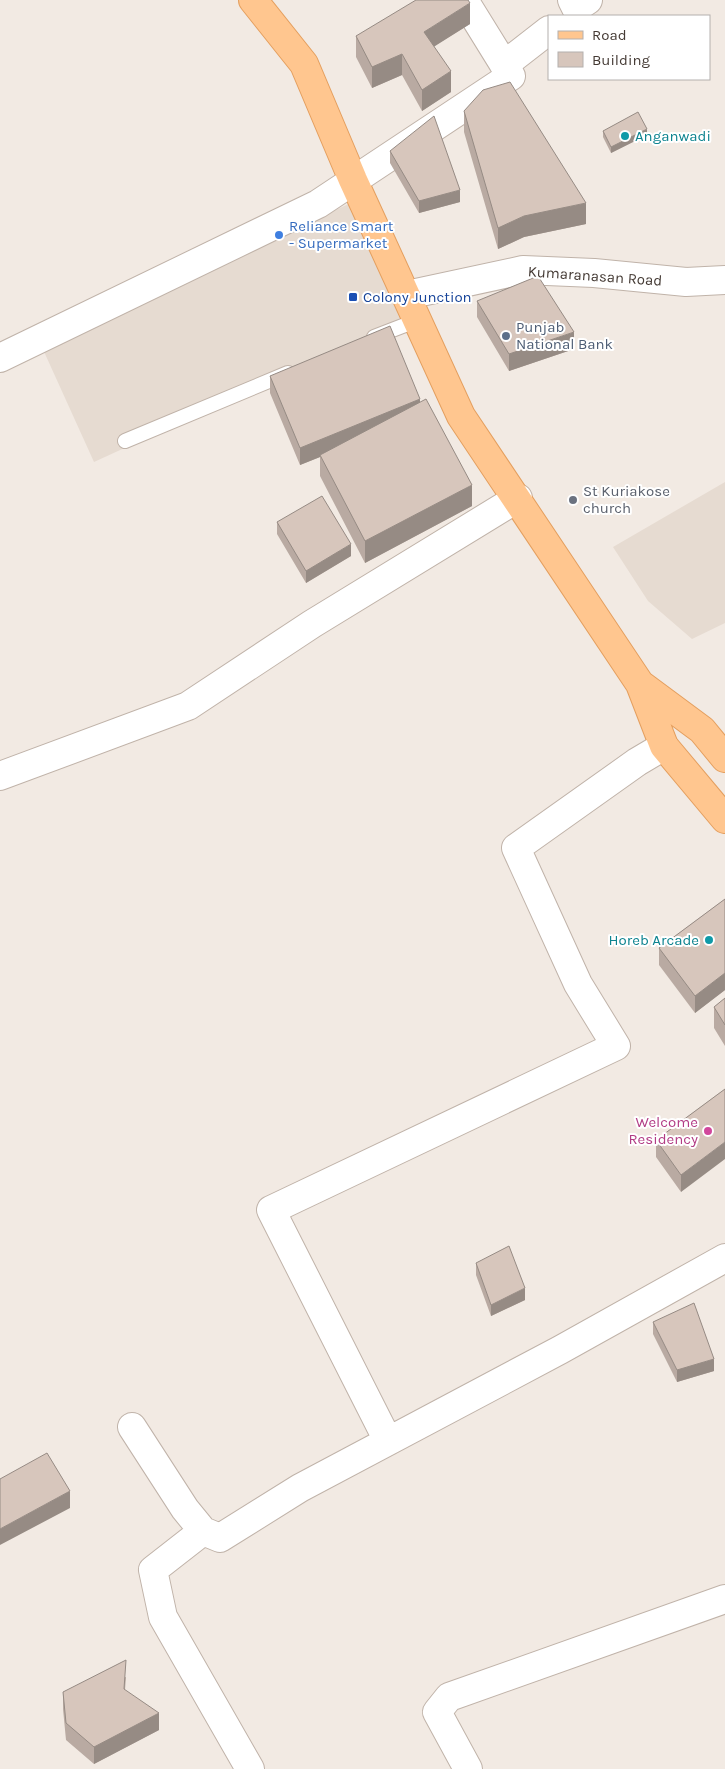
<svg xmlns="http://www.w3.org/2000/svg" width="725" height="1769" viewBox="0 0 725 1769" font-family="Karla,sans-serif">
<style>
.residential{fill:#e6dbd1}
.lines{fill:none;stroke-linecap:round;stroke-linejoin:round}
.service-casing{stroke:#c0b3a9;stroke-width:16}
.minor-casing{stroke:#c0b3a9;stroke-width:30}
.primary-casing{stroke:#e49f5f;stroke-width:30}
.service{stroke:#fff;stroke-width:14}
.minor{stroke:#fff;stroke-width:28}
.primary{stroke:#ffc68f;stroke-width:28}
.wall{fill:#b9aaa2}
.shaded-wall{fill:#968b84}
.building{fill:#d7c6bc;stroke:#968b84}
.culture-dot{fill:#0f9aa8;stroke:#fff;stroke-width:2}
.shop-dot{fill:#3f7fe0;stroke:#fff;stroke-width:2}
.transit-dot{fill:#1a4fb4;stroke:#fff;stroke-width:2}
.service-dot{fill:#5c6f8a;stroke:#fff;stroke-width:2}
.worship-dot{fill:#6b7280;stroke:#fff;stroke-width:2}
.hotel-dot{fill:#d1479c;stroke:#fff;stroke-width:2}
.labels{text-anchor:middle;stroke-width:4;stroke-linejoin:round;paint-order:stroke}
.culture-label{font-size:15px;fill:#0d838f;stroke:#fff;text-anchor:start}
.shop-label{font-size:15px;fill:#366cbe;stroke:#fff;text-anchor:start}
.street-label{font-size:15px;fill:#443a34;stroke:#fff}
.transit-label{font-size:15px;fill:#164399;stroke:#fff;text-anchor:start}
.service-label{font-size:15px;fill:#4e5e75;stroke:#fff;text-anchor:start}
.worship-label{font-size:15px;fill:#5b616d;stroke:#fff;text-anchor:start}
.hotel-label{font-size:15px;fill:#b23c85;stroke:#fff;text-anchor:end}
</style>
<rect width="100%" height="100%" fill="#f2eae3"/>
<path class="residential" d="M353 202 406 319 94 462 41 345Z
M725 482V623L692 639 648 601 613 547Z"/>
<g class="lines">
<defs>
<path id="service" d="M374 337 418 320
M125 441 288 373"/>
<path id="minor" d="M572 0 576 8 588 0
M504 65 549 30
M407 295 523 270 594 273 686 282 725 280
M0 358 318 204 511 76 464 0
M0 776 188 706 312 624 518 498
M132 1427 185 1509 203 1531 220 1538 300 1488 560 1350 725 1258
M388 1441 271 1210 616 1046 578 984 516 848 637 762 664 746
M203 1531 153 1570 163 1617 250 1769
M468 1769 437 1712 449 1697 725 1599"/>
<path id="primary" d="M253 0 304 64 353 180 461 416 640 684 664 746 725 819
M640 684 702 730 725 758"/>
</defs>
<use href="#service" class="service-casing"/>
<use href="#minor" class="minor-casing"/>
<use href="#primary" class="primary-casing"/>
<use href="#service" class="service"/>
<use href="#minor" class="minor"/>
<use href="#primary" class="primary"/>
</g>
<path class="wall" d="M470 24 434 46 451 92 422 111 402 75 372 88 356 57V36Z
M464 111 586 224 524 237 498 249 464 132Z
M603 131 647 135 611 153 603 137Z
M390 151 460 202 419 213 390 163Z
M477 301 574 349 509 371 477 317Z
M270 376 420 402 472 506 365 563 320 476V457L300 465 270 393Z
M277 522 351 556 306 583 277 534Z
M725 899V990L695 1013 659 965V948Z
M725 998V1046L714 1028V1007Z
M725 1089 681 1192 656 1157V1140Z
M476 1263 525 1300 491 1316 476 1275Z
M653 1322 714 1371 677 1382 653 1334Z
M126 1677 125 1690 159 1730 94 1764 66 1740 63 1709V1692Z"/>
<path class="shaded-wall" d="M470 3V24L424 53V32Z
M402 54V75L372 88V67Z
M451 71V92L422 111V90Z
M647 129V135L611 153V147Z
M460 190V202L419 213V201Z
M586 203V224L524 237 498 249V228L524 216Z
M574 332V349L509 371V354Z
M420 399V416L320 455V457L300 465V448Z
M472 485V506L365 563V541Z
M351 544V556L306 583V571Z
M725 973V990L695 1013V996Z
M725 1142V1159L681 1192V1175Z
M525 1288V1300L491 1316V1305Z
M714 1359V1371L677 1382V1370Z
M70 1491V1508L0 1545V1529Z
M159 1713V1730L94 1764V1747Z"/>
<path class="building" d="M416 0H468L470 3 424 32 451 71 422 90 402 54 372 67 356 36Z
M510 82 586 203 524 216 498 228 464 111 483 90Z
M638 112 647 129 611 147 603 131Z
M434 116 460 190 419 201 390 151Z
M538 276 574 332 509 354 477 301Z
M390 326 420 399 300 448 270 376Z
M426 399 472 485 365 541 320 455Z
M322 496 351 544 306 571 277 522Z
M725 899V973L695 996 659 948Z
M725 998V1025L714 1007Z
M725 1089V1142L681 1175 656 1140Z
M509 1246 525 1288 491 1305 476 1263Z
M694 1303 714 1359 677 1370 653 1322Z
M47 1453 70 1491 0 1529V1479Z
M126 1660 124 1689 159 1713 94 1747 66 1723 63 1692Z"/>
<g class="culture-dot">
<circle cx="625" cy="136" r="5"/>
<circle cx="709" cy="940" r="5"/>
</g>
<circle class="shop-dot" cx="279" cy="235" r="5"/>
<rect class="transit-dot" x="348" y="292" width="10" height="10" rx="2.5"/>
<circle class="service-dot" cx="506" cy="336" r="5"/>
<circle class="worship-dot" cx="573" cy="500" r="5"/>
<circle class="hotel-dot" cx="708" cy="1131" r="5"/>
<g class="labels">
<g class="culture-label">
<text x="635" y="141">Anganwadi</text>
<text x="699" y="945" text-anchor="end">Horeb Arcade</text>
</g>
<g class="shop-label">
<text x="289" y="231">Reliance Smart<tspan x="289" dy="17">- Supermarket</tspan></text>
</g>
<g class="street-label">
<text transform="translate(595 276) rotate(4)" y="5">Kumaranasan Road</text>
</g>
<g class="transit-label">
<text x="363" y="302">Colony Junction</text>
</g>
<g class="service-label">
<text x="516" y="332">Punjab<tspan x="516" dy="17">National Bank</tspan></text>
</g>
<g class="worship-label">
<text x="583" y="496">St Kuriakose<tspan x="583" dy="17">church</tspan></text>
</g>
<g class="hotel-label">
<text x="698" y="1127">Welcome<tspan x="698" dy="17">Residency</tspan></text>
</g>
</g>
<rect x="548" y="15" width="162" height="65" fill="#ffffff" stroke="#b4b0ae"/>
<rect x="558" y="31" width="25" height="8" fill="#ffc68f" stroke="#b4b0ae"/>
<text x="592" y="40" font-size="15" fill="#443a34">Road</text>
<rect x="558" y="52" width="25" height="15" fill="#d7c6bc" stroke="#b4b0ae"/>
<text x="592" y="65" font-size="15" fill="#443a34">Building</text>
</svg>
